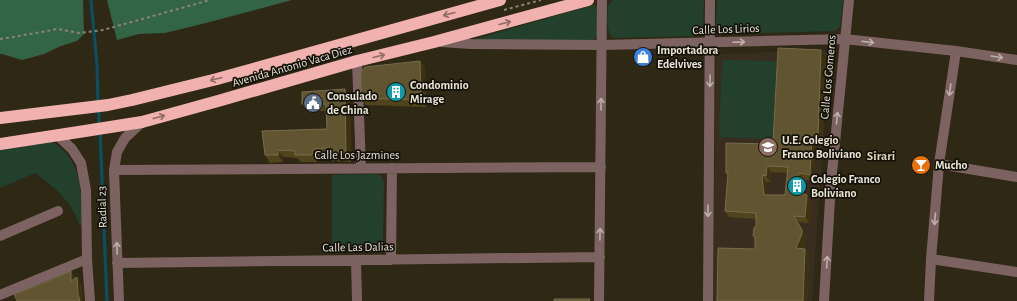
<svg xmlns="http://www.w3.org/2000/svg" width="1017" height="301" viewBox="0 0 1017 301" font-family="'Alegreya Sans',sans-serif">
<style>
.education{fill:#392d1f}
.green{fill:#22402c}
.forest{fill:#336445}
.lines{fill:none;stroke-linecap:round;stroke-linejoin:round}
.stream{stroke:#085067;stroke-width:3}
.path{stroke:#8a8473;stroke-width:2;stroke-dasharray:3 3;stroke-linecap:butt}
.minor{stroke:#7c6361;stroke-width:10}
.highway{stroke:#f1b2af;stroke-width:12}
.wall{fill:#50441d;fill-rule:evenodd}
.shaded-wall{fill:#3c3211}
.building{fill:#615531;stroke:#766c4b;fill-rule:evenodd}
.oneway{stroke:#8e6a64}
.oneway2{stroke:#bdb0a8}
.labels{text-anchor:middle;stroke-width:3.5;stroke-linejoin:round;paint-order:stroke}
.street-label{font-size:12px;fill:#e8e4d7;stroke:#141108}
.poi-label{font-size:12px;font-weight:bold;fill:#e8e4d7;stroke:#141108;text-anchor:start}
.neighbourhood-label{font-size:13px;font-weight:bold;fill:#ddd4bb;stroke:#141108}
</style>
<rect width="100%" height="100%" fill="#2f2814"/>
<path class="education" d="M823 50 829 55 812 301H713L716 58 719 54Z"/>
<path class="green" d="M613 0H704L703 32 698 36 613 38C605 31 608 16 608 6Z
M717 0H843L840 27 835 31 723 34 719 32 716 27Z
M594 5 597 7 598 35 593 40 468 41Z
M722 60 776 61 774 139 719 137Z
M52 142C83 159 81 194 83 225H79C74 203 53 186 35 173L0 188V150Z
M375 174 381 176 384 182 383 244 382 247 332 248V175Z"/>
<path class="forest" d="M0 0H83L84 34 77 41 61 46 44 54 22 60 2 54H0Z
M107 0H292L206 23 165 33 139 34 117 40Z"/>
<g class="lines">
<path class="stream" d="M91 0 97 65 98 103
M99 109V125
M100 131 107 301"/>
<path class="path" d="M504 10 541 0
M0 39 13 37 58 29 79 33 103 30 210 0"/>
<path class="minor" d="M441 42 471 44 602 45 844 39 956 51 1017 60
M357 61 361 168
M57 135 72 149 81 163 86 190 87 259 90 301
M939 164 1017 177
M114 170 601 167
M0 236 58 211
M931 259 1017 272
M356 260 357 301
M391 260 392 168
M117 263 600 257
M0 295 87 259
M119 301 114 170 117 152 125 138 142 122
M599 301 602 0
M708 301 710 0
M824 301 831 183 849 0
M929 301 931 259 939 164 956 51"/>
<path class="highway" d="M0 118 108 105 132 100 217 79 500 0
M0 144 85 131 142 122 218 101 357 61 434 42 588 0"/>
</g>
<path class="wall" d="M821 50 826 56 822 143H816L814 181 803 180 801 194 811 202 810 223 798 222 807 236 806 240 803 249H805L809 255 807 301H717L755 249 756 219 729 217 725 211 728 175 726 173 773 144ZM771 172 787 173 785 195H767L766 182H770Z
M420 61 425 68 426 107 366 105 361 98Z
M345 89 350 96 351 162 332 161 328 156 318 157 317 162H301L297 158 283 157V162L270 163 265 155 327 129 326 111H307L302 104Z"/>
<path class="shaded-wall" d="M821 50 826 56 822 143 818 137Z
M420 61 425 68 426 107 421 100Z
M345 89 350 96 351 162 346 154Z
M812 137 816 143 814 181 810 175Z
M313 149 318 157 317 162 312 155Z
M278 150 283 157V162L278 155Z
M767 166 771 172 770 182 766 176Z
M799 173 803 180 801 198 797 192Z
M762 175 766 182 768 201 764 195Z
M807 195 811 202 810 223 805 217Z
M794 216 807 236 806 240 800 254 796 248Z
M805 249 809 255 807 301H803Z
M71 271 76 278 71 281Z
M77 277 82 285 83 301H80L78 294Z"/>
<path class="building" d="M778 48 821 50 818 137H812L810 175 799 173 797 192 807 195 805 217 794 216 802 230V234L796 248 805 249 803 301H717L718 248 755 249V237L753 236 754 228 756 226V213L725 211 728 173H726V143L773 144ZM767 166 788 167 785 195H764L762 175 766 176Z
M420 61 421 100 361 98V72L365 67Z
M345 89 346 154H327V148L313 149 312 155H295V151L278 150V155H265L262 131 327 129 326 104H302V92Z
M71 271V281L77 277 78 294 80 301H17L14 294 41 284Z
M554 299H590L589 301H554Z"/>
<defs><path id="oneway-shaft" d="M-6 0H5M1.5-3L5.5 0L1.5 3" fill="none" stroke-width="1.6" stroke-linecap="round" stroke-linejoin="round"/></defs>
<g class="oneway">
<use href="#oneway-shaft" transform="translate(449 14) rotate(165)"/>
<use href="#oneway-shaft" transform="translate(505 23) rotate(-15)"/>
<use href="#oneway-shaft" transform="translate(379 56) rotate(-14)"/>
<use href="#oneway-shaft" transform="translate(216 79) rotate(165)"/>
<use href="#oneway-shaft" transform="translate(159 117) rotate(-15)"/>
</g>
<g class="oneway2">
<use href="#oneway-shaft" transform="translate(739 42) rotate(-2)"/>
<use href="#oneway-shaft" transform="translate(868 42) rotate(6)"/>
<use href="#oneway-shaft" transform="translate(997 57) rotate(9)"/>
<use href="#oneway-shaft" transform="translate(710 81) rotate(91)"/>
<use href="#oneway-shaft" transform="translate(950 90) rotate(98)"/>
<use href="#oneway-shaft" transform="translate(601 104) rotate(-90)"/>
<use href="#oneway-shaft" transform="translate(837 118) rotate(-85)"/>
<use href="#oneway-shaft" transform="translate(708 211) rotate(91)"/>
<use href="#oneway-shaft" transform="translate(935 219) rotate(95)"/>
<use href="#oneway-shaft" transform="translate(600 234) rotate(-89)"/>
<use href="#oneway-shaft" transform="translate(117 248) rotate(-92)"/>
<use href="#oneway-shaft" transform="translate(827 262) rotate(-87)"/>
</g>
<defs>
<symbol id="shop-disc" viewBox="-11 -11 22 22"><circle r="9.5" fill="#3f7fe0" stroke="#141108"/><path d="M-5-2.5h2.3a2.7 3.5 0 0 1 5.4 0H5L5.5 6h-11ZM-1.5-2.5h3a1.5 2.3 0 0 0-3 0Z" fill="#fff"/></symbol>
<symbol id="building-disc" viewBox="-11 -11 22 22"><circle r="9.5" fill="#0f9aa8" stroke="#141108"/><path d="M-4-6H4V6H1V3H-1V6H-4ZM-2.5-4.3h1.7v1.8h-1.7ZM.8-4.3h1.7v1.8H.8ZM-2.5-1h1.7V.8h-1.7ZM.8-1h1.7V.8H.8Z" fill="#fff"/></symbol>
<symbol id="civic-disc" viewBox="-11 -11 22 22"><circle r="9.5" fill="#5c6f8a" stroke="#141108"/><path d="M-.6-6.5H3V-4.5H.6V-3L4-1V1h2V6H-6V1h2V-1L-.6-3ZM-1.2 2.5V6h2.4V2.5Z" fill="#fff"/></symbol>
<symbol id="school-disc" viewBox="-11 -11 22 22"><circle r="9.5" fill="#8d6e63" stroke="#141108"/><path d="M0-5L7-2L0 1L-7-2ZM-4 1L0 2.5L4 1V4Q0 6-4 4Z" fill="#fff"/></symbol>
<symbol id="bar-disc" viewBox="-11 -11 22 22"><circle r="9.5" fill="#e8710a" stroke="#141108"/><path d="M-6-5H6L.8 .8V4.5H3.5V6h-7V4.5H-.8V.8Z" fill="#fff"/></symbol>
</defs>
<g fill-rule="evenodd">
<use href="#shop-disc" x="632" y="46" width="22" height="22"/>
<use href="#building-disc" x="385" y="81" width="22" height="22"/>
<use href="#civic-disc" x="302" y="92" width="22" height="22"/>
<use href="#school-disc" x="757" y="136" width="22" height="22"/>
<use href="#bar-disc" x="910" y="154" width="22" height="22"/>
<use href="#building-disc" x="786" y="175" width="22" height="22"/>
</g>
<g class="labels">
<g class="street-label">
<text transform="translate(726 29) rotate(-2)" y="4">Calle Los Lirios</text>
<text transform="translate(292 66) rotate(-16)" y="4">Avenida Antonio Vaca Diez</text>
<text transform="translate(828 77) rotate(-85)" y="4">Calle Los Gomeros</text>
<text x="357" y="159">Calle Los Jazmines</text>
<text transform="translate(102 207) rotate(-92)" y="4">Radial 23</text>
<text transform="translate(358 247) rotate(-1)" y="4">Calle Las Dalias</text>
</g>
<g class="poi-label">
<text x="657" y="54">Importadora<tspan x="657" dy="14">Edelvives</tspan></text>
<text x="410" y="89">Condominio<tspan x="410" dy="14">Mirage</tspan></text>
<text x="327" y="100">Consulado<tspan x="327" dy="14">de China</tspan></text>
<text x="782" y="144">U.E. Colegio<tspan x="782" dy="14">Franco Boliviano</tspan></text>
<text x="935" y="169">Mucho</text>
<text x="811" y="183">Colegio Franco<tspan x="811" dy="14">Boliviano</tspan></text>
</g>
<g class="neighbourhood-label">
<text x="881" y="160">Sirari</text>
</g>
</g>
</svg>
